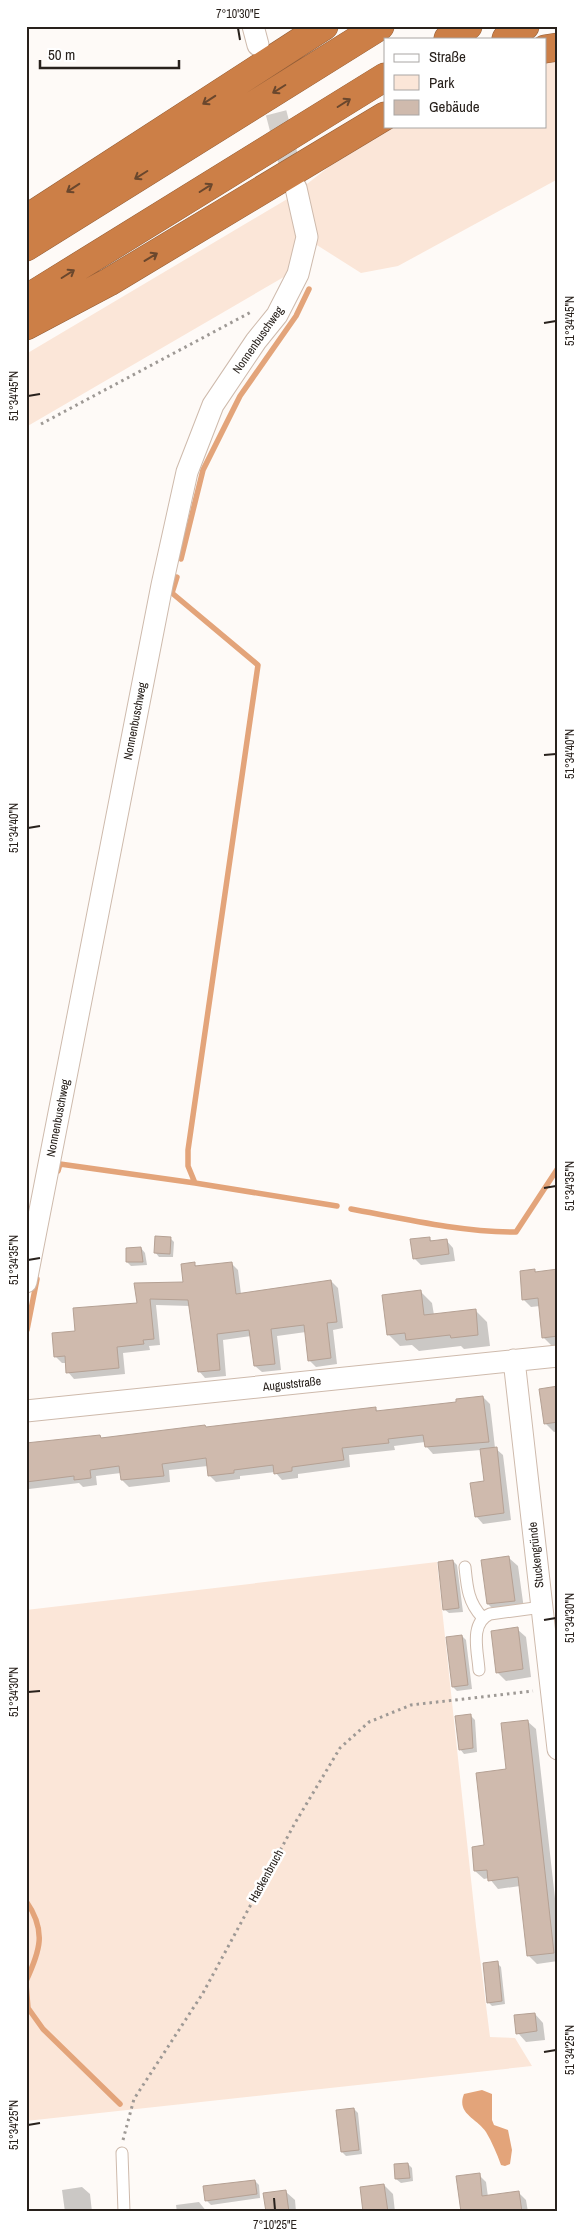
<svg xmlns="http://www.w3.org/2000/svg" width="584" height="2238" viewBox="0 0 584 2238" font-family="'Archivo Narrow',sans-serif">
<style>
.green{fill:#fbe6d8}
.water{fill:#e3a47a}
.shadow{fill:#0003}
.lines{fill:none;stroke-linecap:round;stroke-linejoin:round}
.stream{stroke:#e3a47a;stroke-width:5.5}
.building{fill:#cfbaad;stroke:#b5a194}
.minor-tunnel{stroke:#d3cfcb;stroke-width:21;stroke-dasharray:21 11;stroke-linecap:butt}
.service-casing{stroke:#cebaac;stroke-width:13}
.minor-casing{stroke:#cebaac;stroke-width:23}
.motorway-casing{stroke:#935e38;stroke-width:29}
.path{stroke:#9e9995;stroke-width:3;stroke-dasharray:2.5 4;stroke-linecap:butt}
.service{stroke:#fff;stroke-width:11}
.minor{stroke:#fff;stroke-width:21}
.motorway{stroke:#cc7f47;stroke-width:28}
.oneway{stroke:#6a472d}
.ticks{fill:none;stroke:#28211c;stroke-width:2}
.labels{text-anchor:middle;stroke-width:5;stroke-linejoin:round;paint-order:stroke}
.street-label{font-size:12px;fill:#28211c;stroke:#fff}
.neatline{fill:none;stroke:#28211c;stroke-width:2}
.ticks-label{font-size:12px;text-anchor:middle;fill:#28211c}
</style>
<rect width="100%" height="100%" fill="#fefaf7"/>
<path class="green" d="M558 58V179L398 266 361 273 301 235 289 274 26 427V354L289 198 330 166 396 126H545V61Z
M437 1562 476 1926 490 2037 515 2038 532 2066 26 2121V1610Z"/>
<path class="water" d="M482 2090 492 2094V2120L494 2125 508 2130 512 2150 510 2164 505 2166 501 2165C497 2154 492 2142 486 2132 477 2118 456 2114 464 2094Z"/>
<path class="shadow" d="M170 1238 174 1242 173 1257H159L155 1252Z
M429 1238 433 1242 446 1240 453 1248 455 1261 421 1265 414 1258Z
M141 1248 145 1253 147 1265 131 1266 127 1262Z
M231 1263 238 1270 241 1294 331 1281 338 1288 343 1328 333 1330 337 1364 316 1367 309 1360 306 1332 277 1336 281 1370 262 1372 255 1366 251 1336 223 1340 226 1376 205 1378 199 1371 190 1306 156 1305 160 1345 149 1346 150 1350 123 1353 125 1374 74 1379 68 1372 67 1363H62L55 1356 77 1332 184 1283 194 1264 198 1267Z
M534 1270 537 1273 558 1270V1345H551L543 1337 540 1306 531 1307 523 1299Z
M420 1291 432 1303 434 1315 475 1310 487 1322 490 1346 464 1349 461 1346 419 1351 412 1345 400 1346 388 1334Z
M558 1387V1431L554 1432 546 1424Z
M483 1397 490 1404 495 1448 503 1455 511 1520 483 1524 476 1516 485 1482 481 1450 433 1454 426 1446 425 1442 394 1446 395 1450 349 1455 350 1467 298 1474V1478L282 1480 275 1472 240 1476V1479L216 1482 209 1475 208 1466 169 1470 170 1482 129 1487 122 1480 121 1473 96 1476 97 1485 83 1487 79 1483 29 1489 26 1486V1445L207 1428 376 1409 379 1412 457 1403Z
M509 1558 518 1566 524 1609 497 1613 488 1604Z
M453 1561 457 1565 463 1612 449 1613 444 1609Z
M517 1629 526 1637 531 1677 506 1681 497 1672Z
M462 1636 466 1640 472 1689 457 1691 453 1687Z
M470 1715 475 1720 477 1752 464 1754 460 1749Z
M527 1721 536 1729 558 1925V1961L537 1964 528 1955 520 1886 498 1889 489 1878 484 1879 475 1871 486 1846 508 1770Z
M497 1963 501 1967 505 2004 492 2006 488 2002Z
M535 2014 543 2023 545 2040 526 2042 518 2033Z
M354 2109 358 2113 362 2154 346 2156 342 2152Z
M408 2164 412 2168 413 2181 401 2183 396 2179Z
M556 2167H558V2187Z
M479 2175 486 2182 488 2197 519 2193 526 2200 528 2212H462Z
M255 2181 259 2185 260 2198 211 2205 207 2201Z
M384 2185 393 2194 395 2212H364Z
M82 2187 90 2194 92 2212H65L62 2190Z
M286 2192 295 2200 296 2212H267Z
M199 2202 207 2212H177L176 2205Z"/>
<g class="lines">
<path class="stream" d="M181 559 203 470 240 396 296 316 309 289
M177 577 172 593 258 665 188 1150V1166L195 1183
M58 1171 60 1164 195 1183 337 1206
M351 1209C405 1219 461 1232 516 1232L558 1168
M27 1330 37 1279
M26 1901C47 1931 40 1951 26 1981
M26 1984 28 2008 43 2029 120 2104"/>
</g>
<path class="building" d="M155 1236 171 1237 170 1254 154 1253Z
M430 1237V1241L447 1239 449 1254 413 1259 410 1239Z
M141 1247 143 1262H126V1248Z
M195 1262V1266L232 1262 236 1294 331 1280 337 1322 327 1323 331 1358 308 1361 304 1325 271 1329 275 1364 254 1366 249 1330 217 1334 220 1370 198 1372 188 1300 150 1299 154 1339 143 1340 144 1344 117 1347 119 1368 66 1373 65 1356 54 1357 52 1333 75 1331 73 1308 137 1303 134 1283 183 1282 181 1264Z
M535 1269V1272L558 1269V1336L542 1338 538 1298 522 1300 520 1271Z
M421 1290 424 1315 476 1309 478 1335 451 1338 450 1335 406 1340 405 1333 387 1335 382 1295Z
M558 1386V1422L544 1424 539 1389Z
M483 1396 489 1442 425 1447 423 1435 388 1439 389 1443 342 1448 344 1460 292 1467V1471L274 1474 273 1465 234 1470V1473L208 1476 206 1458 162 1464 164 1476 121 1480 119 1466 90 1470 91 1478 74 1480V1476L26 1482V1443L100 1435 101 1438 205 1425 206 1427 376 1407V1411L456 1402V1399Z
M497 1447 504 1513 475 1517 470 1483 484 1481 480 1449Z
M509 1556 515 1601 487 1604 481 1560Z
M453 1560 459 1608 443 1610 438 1562Z
M518 1627 523 1669 496 1673 491 1631Z
M462 1635 468 1685 452 1687 446 1637Z
M471 1714 473 1748 459 1750 455 1716Z
M528 1720 554 1953 527 1956 518 1877 488 1881 487 1870 474 1871 472 1847 484 1845 476 1773 506 1769 501 1723Z
M498 1961 502 2001 487 2003 483 1963Z
M535 2013 537 2031 516 2034 514 2015Z
M354 2108 359 2150 341 2152 336 2110Z
M408 2163 410 2178 395 2179 394 2164Z
M480 2173 482 2196 519 2191 522 2212H461L456 2176Z
M255 2180 257 2194 205 2201 203 2186Z
M384 2184 388 2212H363L360 2187Z
M286 2190 289 2212H266L263 2193Z"/>
<g class="lines">
<path class="minor-tunnel" d="M268 82 295 185"/>
<defs>
<path id="service" d="M465 1567C467 1587 468 1602 482 1617
M479 1670C478 1652 469 1623 490 1614L542 1607
M122 2153 124 2212"/>
<path id="minor" d="M253 26 258 45
M26 1282 162 585 187 472 213 405 256 341 277 315 298 274 307 237 296 188
M514 1360 558 1749
M26 1411 558 1356"/>
<path id="motorway" d="M448 39 468 26
M506 39 525 26
M545 49 558 47
M26 219 324 26
M26 247 380 26
M26 299 385 77
M26 326 109 282 385 116"/>
</defs>
<use href="#service" class="service-casing"/>
<use href="#minor" class="minor-casing"/>
<use href="#motorway" class="motorway-casing"/>
<path class="path" d="M41 424 253 311
M123 2140 134 2099 203 1993 295 1823 340 1748 369 1722 411 1705 533 1691"/>
<use href="#service" class="service"/>
<use href="#minor" class="minor"/>
<use href="#motorway" class="motorway"/>
</g>
<defs><path id="oneway-shaft" d="M-6 0H5M1.5-3L5.5 0L1.5 3" fill="none" stroke-width="1.6" stroke-linecap="round" stroke-linejoin="round" transform="scale(1.25)"/></defs>
<g class="oneway">
<use href="#oneway-shaft" transform="translate(279 89) rotate(148)"/>
<use href="#oneway-shaft" transform="translate(209 100) rotate(147)"/>
<use href="#oneway-shaft" transform="translate(344 103) rotate(-32)"/>
<use href="#oneway-shaft" transform="translate(141 175) rotate(148)"/>
<use href="#oneway-shaft" transform="translate(73 188) rotate(147)"/>
<use href="#oneway-shaft" transform="translate(206 188) rotate(-32)"/>
<use href="#oneway-shaft" transform="translate(151 257) rotate(-31)"/>
<use href="#oneway-shaft" transform="translate(68 274) rotate(-32)"/>
</g>
<path class="ticks" d="M238 28 240 40M544 323 556 321M28 396 40 394M544 755 556 754M28 828 40 826M544 1188 556 1186M28 1260 40 1258M544 1620 556 1618M28 1692 40 1691M544 2052 556 2050M28 2125 40 2123M274 2198 275 2210"/>
<g class="labels">
<g class="street-label">
<text transform="translate(258 340) rotate(-55)" y="4">Nonnenbuschweg</text>
<text transform="translate(135 721) rotate(-79)" y="4">Nonnenbuschweg</text>
<text transform="translate(58 1118) rotate(-79)" y="4">Nonnenbuschweg</text>
<text transform="translate(292 1384) rotate(-6)" y="4">Auguststraße</text>
<text transform="translate(536 1555) rotate(-96)" y="4">Stuckengründe</text>
<text transform="translate(266 1876) rotate(-61)" y="4">Hackenbruch</text>
</g>
</g>
<rect width="584" height="2238" fill="none" stroke="#ffffff" stroke-width="55"/>
<rect x="384" y="38" width="162" height="90" fill="#ffffff" stroke="#a9a6a4"/>
<rect x="394" y="54" width="25" height="8" fill="#ffffff" stroke="#a9a6a4"/>
<text x="429" y="62" font-size="15" fill="#28211c">Straße</text>
<rect x="394" y="75" width="25" height="15" fill="#fbe6d8" stroke="#a9a6a4"/>
<text x="429" y="88" font-size="15" fill="#28211c">Park</text>
<rect x="394" y="100" width="25" height="15" fill="#cfbaad" stroke="#a9a6a4"/>
<text x="429" y="112" font-size="15" fill="#28211c">Gebäude</text>
<path d="M40 60v8h139v-8" fill="none" stroke="#28211c" stroke-width="2.5"/>
<text x="48" y="60" font-size="15" fill="#28211c" stroke="#ffffff" stroke-width="4" paint-order="stroke">50 m</text>
<rect x="28" y="28" width="528" height="2182" class="neatline"/>
<g class="ticks-label">
<text x="238" y="18">7°10'30"E</text>
<text transform="translate(570 321) rotate(-90)" y="4">51°34'45"N</text>
<text transform="translate(14 396) rotate(-90)" y="4">51°34'45"N</text>
<text transform="translate(570 754) rotate(-90)" y="4">51°34'40"N</text>
<text transform="translate(14 828) rotate(-90)" y="4">51°34'40"N</text>
<text transform="translate(570 1186) rotate(-90)" y="4">51°34'35"N</text>
<text transform="translate(14 1260) rotate(-90)" y="4">51°34'35"N</text>
<text transform="translate(570 1618) rotate(-90)" y="4">51°34'30"N</text>
<text transform="translate(14 1692) rotate(-90)" y="4">51°34'30"N</text>
<text transform="translate(570 2050) rotate(-90)" y="4">51°34'25"N</text>
<text transform="translate(14 2125) rotate(-90)" y="4">51°34'25"N</text>
<text x="275" y="2229">7°10'25"E</text>
</g>
</svg>
